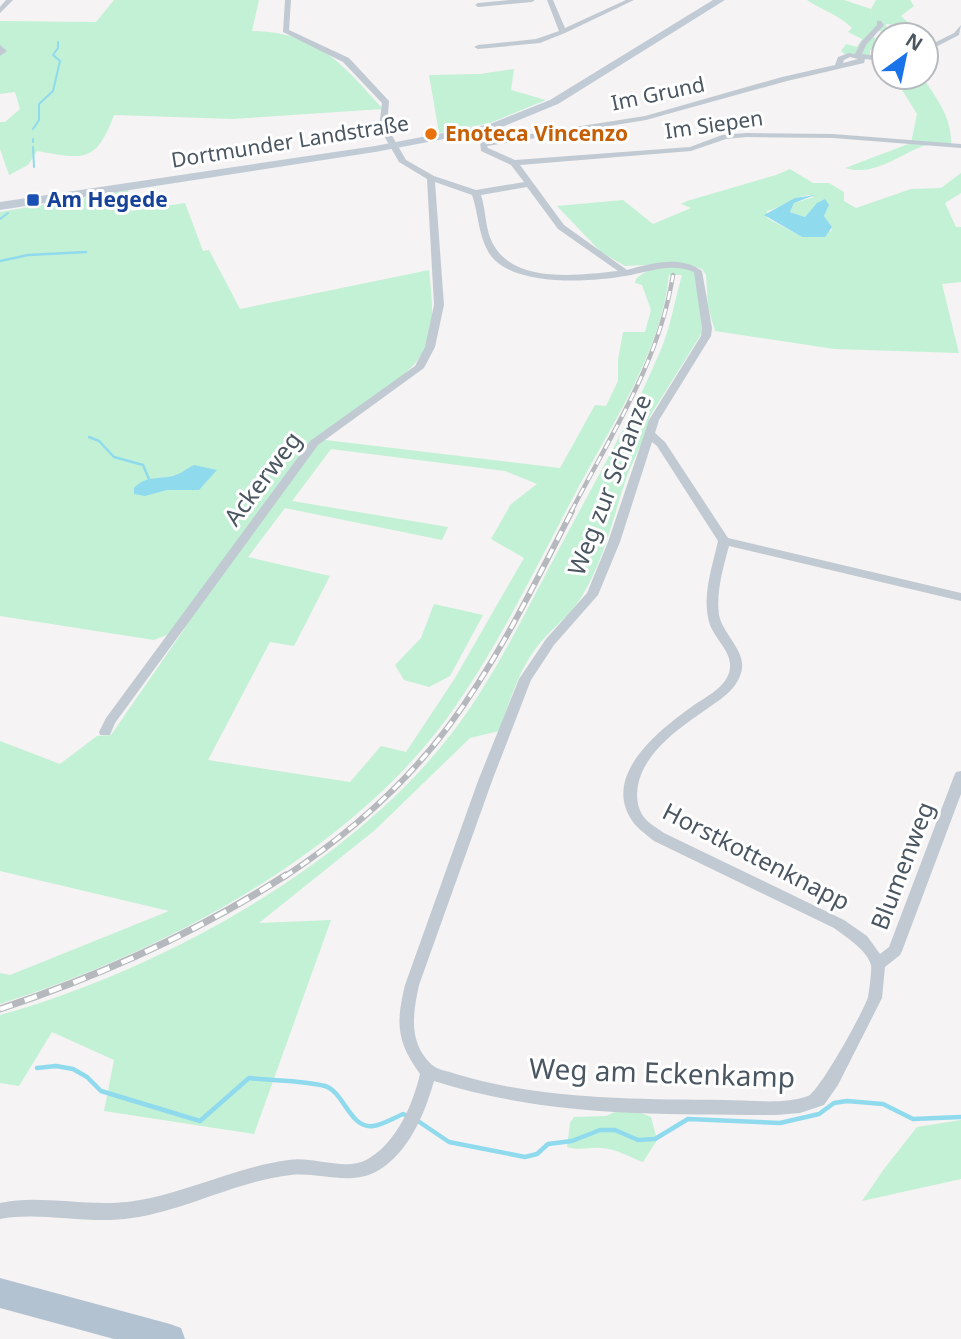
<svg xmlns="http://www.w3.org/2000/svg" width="961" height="1339" viewBox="0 0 961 1339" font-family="'Noto Sans',sans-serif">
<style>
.green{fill:#c3f1d5;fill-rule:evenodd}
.water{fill:#90daee}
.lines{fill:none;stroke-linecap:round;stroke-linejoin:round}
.stream-far2{stroke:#90daee;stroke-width:2}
.stream-far1{stroke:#90daee;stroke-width:2.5}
.stream{stroke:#90daee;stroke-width:4.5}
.street{fill:#c1cad2;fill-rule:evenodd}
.secondary{fill:#c1cbd6;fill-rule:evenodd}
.primary{fill:#b3c2d1;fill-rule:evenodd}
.rail-far2-casing{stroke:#b5b8bd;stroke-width:4.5}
.rail-far1-casing{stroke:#b5b8bd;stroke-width:6}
.rail-casing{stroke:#b5b8bd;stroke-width:7}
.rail-far2{stroke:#fff;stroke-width:2.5;stroke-dasharray:9;stroke-linecap:butt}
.rail-far1{stroke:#fff;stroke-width:3.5;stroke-dasharray:10;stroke-linecap:butt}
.rail{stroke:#fff;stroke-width:4.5;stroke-dasharray:13;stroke-linecap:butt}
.food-dot{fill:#e8710a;stroke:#fff;stroke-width:2.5}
.transit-dot{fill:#1a4fb4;stroke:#fff;stroke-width:2.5}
.labels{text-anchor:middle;stroke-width:6;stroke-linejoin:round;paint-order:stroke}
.far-street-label{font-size:21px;fill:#4a5661;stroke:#fff}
.far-food-label{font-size:21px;font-weight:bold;fill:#c56008;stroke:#fff;text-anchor:start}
.far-transit-label{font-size:21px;font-weight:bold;fill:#164399;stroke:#fff;text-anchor:start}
.street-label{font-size:24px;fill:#4a5661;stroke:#fff}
.near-street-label{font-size:28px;fill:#4a5661;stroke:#fff}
</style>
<rect width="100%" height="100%" fill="#f5f3f3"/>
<path class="green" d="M114 0H259L252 31C318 32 342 64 383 109L233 119 114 115C96 164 83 159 37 151L28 165 9 175 0 149V122H5L20 109 15 92 0 94V21L96 22Z
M807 0H844L871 9 876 0H910L914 6 901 16 912 26 886 24 887 31H874L871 35 884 45 870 50V59L846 55 841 51 846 44 857 47 862 39 848 32 852 28C836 13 825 12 807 0Z
M514 69 511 90 546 100 490 123 439 133 429 75 480 74Z
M894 77 923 78C938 100 953 120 951 147 943 146 931 143 923 146 899 155 873 177 845 168L911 143 917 114Z
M790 169 813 183H829L844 192V201L856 208 911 189 941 188 961 173V193L945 203 956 227H961V282L942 284 959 353 834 349 715 331 708 307 706 275 702 269 682 263 625 266 601 252 557 206 623 200 653 224 691 208 681 204 687 201 776 175ZM809 195 814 197 794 203 790 212 805 217 815 207 829 205 824 216 832 227 831 231 802 237 767 218V211C783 207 793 197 809 195Z
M128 190 131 211 185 203 203 251 209 250 240 309 429 270C431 292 435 318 429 340 420 374 346 418 317 439L560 468 595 405 606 406 618 381V360L623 332H645L651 310 642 285 635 283 636 279C651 264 678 264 697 273L703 328 700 336 650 416C646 438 635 456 627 476 613 517 605 558 582 596 570 616 550 629 536 648 518 672 509 703 499 731L470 738 375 830 259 923 331 920 254 1134 104 1111 114 1060 52 1032 19 1086 0 1083V1015C160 970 349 867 452 733 498 673 530 602 566 536 599 474 635 412 662 347 671 324 675 299 682 275H669C661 352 612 424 576 492 538 563 503 637 457 704 358 850 164 952 0 1004V973L10 975 169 911 0 871V741L60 764 97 736 111 735 185 628 154 640 0 616V212ZM331 449 505 471 537 484 511 504 491 539 524 558 455 678 406 752 381 746 350 782 208 760 270 642 294 646 330 576 248 557 285 508 442 540 448 527 292 501Z
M434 604 483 615 450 676 429 687 404 680 395 665 421 638Z
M617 1111H636L651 1117 657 1140 643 1162C629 1157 615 1148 600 1148 588 1147 580 1151 567 1147L570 1123 574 1117 606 1116Z
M961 1120V1179L862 1201 884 1169 917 1127Z"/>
<path class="water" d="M815 195 794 203 790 212 805 217 817 203 825 199 829 205 824 216 832 227 825 237H802L764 215 795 198Z
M194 465 217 470 199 490H167L145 496 134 494V488C145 476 158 479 173 476 181 474 187 468 194 465Z"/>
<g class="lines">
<path class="stream-far2" d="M33 129 39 120V104L53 91 60 61 53 55 58 48V42
M33 139V142
M33 147 34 167
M0 219 8 213"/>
<path class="stream-far1" d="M0 261 28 255 86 252
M89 437 99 441 114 457 143 465 149 479"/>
<path class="stream" d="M37 1068 56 1066 73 1069 87 1077 101 1091 200 1121 249 1078C273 1081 301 1080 325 1086 344 1092 350 1129 373 1126 382 1125 394 1118 403 1114L408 1116
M415 1119 449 1142 525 1157 537 1154 548 1144 572 1141 600 1130H615L638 1140 655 1139 688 1119 780 1123 819 1114 834 1103 847 1101 883 1104 913 1119 961 1117"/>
<path class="street" d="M6 0H13L0 13V7Z
M285 0H291L289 30 349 58 389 101 387 127 406 160 434 176 476 190 524 182 511 165 481 151 480 142 645 116 782 77 835 65 838 57 849 53 855 54 861 42 877 25V21H881L884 25 866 45 862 54 884 57V61L865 59 864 63 787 81 646 120 487 146 488 148 515 160 690 147 722 135 746 133 833 134 961 144V148L833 138 746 137 726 139 691 151 520 165 564 225 627 270C651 263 681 255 702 271L712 328 711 336 659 420 655 433 665 442 728 538 961 593V601L729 546C723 568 716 592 719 615 723 635 748 652 741 673 735 692 719 700 704 711 679 728 644 753 638 785 636 795 637 807 643 816 648 823 657 828 664 833L844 920 867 936 880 954 889 947 954 776 956 772 961 771V794L902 951 900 955 885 967 882 998 838 1085 824 1105 800 1113 776 1115C658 1114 548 1117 434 1081 425 1113 409 1152 379 1170 351 1187 321 1172 291 1175 236 1181 187 1210 132 1218 88 1225 41 1211 0 1219V1203C42 1194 89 1208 134 1201 187 1193 235 1167 289 1160 313 1156 346 1172 368 1159 397 1142 413 1104 420 1074 396 1041 396 1023 405 985L478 781 519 679 546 639 587 593 608 542 649 420 701 336 702 328 694 272C670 262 649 272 625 276 591 282 515 287 491 256 478 237 479 215 472 195L435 182 444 305 435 347 424 368 318 445 115 723 110 735H100L99 732 106 718 310 441 415 366 425 347 434 305 427 179 399 162 379 127 382 103 343 62 283 32ZM850 57 858 59 843 63 844 60ZM527 187 558 229 618 271C579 275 513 285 492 242 485 228 486 210 481 195ZM652 442 657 446 718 541C712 568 701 598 710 625 716 641 735 654 729 673 723 690 703 698 690 708 658 731 603 775 631 819 636 828 646 834 654 841L834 928C846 937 867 950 871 965 872 970 869 992 868 997 864 1011 819 1092 808 1096 783 1105 751 1100 724 1100 635 1099 542 1100 456 1074 448 1071 437 1070 431 1064 408 1042 413 1013 419 985L492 781 531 680 554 645 598 595 620 542Z
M510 0H535L532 2 478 7 475 5 478 3Z
M547 0H553L565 28 626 0H634L565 33 540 43 478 49 474 47 478 45 536 39 559 31Z
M961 25 959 35 926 52V47L954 33Z
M0 45 7 51 0 56Z"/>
<path class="secondary" d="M713 0H725L558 104 497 129 375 152 0 210V202L375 146 490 124 550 100Z"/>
<path class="primary" d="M0 1278 170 1324 181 1328 185 1339H114L0 1308Z"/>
<defs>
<path id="rail-far2" d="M571 512C611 434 659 363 673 275"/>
<path id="rail-far1" d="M284 877C345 837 404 786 448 727 498 660 534 585 572 511"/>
<path id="rail" d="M0 1009C102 975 196 933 286 875"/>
</defs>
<use href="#rail-far2" class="rail-far2-casing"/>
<use href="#rail-far1" class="rail-far1-casing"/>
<use href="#rail" class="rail-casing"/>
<use href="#rail-far2" class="rail-far2"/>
<use href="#rail-far1" class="rail-far1"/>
<use href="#rail" class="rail"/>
</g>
<circle class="food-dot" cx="431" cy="134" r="7"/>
<rect class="transit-dot" x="26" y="193" width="14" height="14" rx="3.5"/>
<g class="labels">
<g class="far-street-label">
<text transform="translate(658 94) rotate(-12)" y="7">Im Grund</text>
<text transform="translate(714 125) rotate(-8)" y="7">Im Siepen</text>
<text transform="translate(290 142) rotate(-9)" y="7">Dortmunder Landstraße</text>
</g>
<g class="far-food-label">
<text x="445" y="141">Enoteca Vincenzo</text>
</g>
<g class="far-transit-label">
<text x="47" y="207">Am Hegede</text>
</g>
<g class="street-label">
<text transform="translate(263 479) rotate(-53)" y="8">Ackerweg</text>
<text transform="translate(610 485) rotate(-69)" y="8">Weg zur Schanze</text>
<text transform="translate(756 857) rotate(27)" y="8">Horstkottenknapp</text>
<text transform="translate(903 866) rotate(-69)" y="8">Blumenweg</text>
</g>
<g class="near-street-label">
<text transform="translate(662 1073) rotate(2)" y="10">Weg am Eckenkamp</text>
</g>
</g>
<g transform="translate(905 56) rotate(33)"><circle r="33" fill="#ffffff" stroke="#b7bbc0" stroke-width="2"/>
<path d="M0-5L12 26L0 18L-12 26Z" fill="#1a73e8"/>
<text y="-10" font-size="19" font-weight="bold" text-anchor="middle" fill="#4a5661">N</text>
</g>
</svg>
